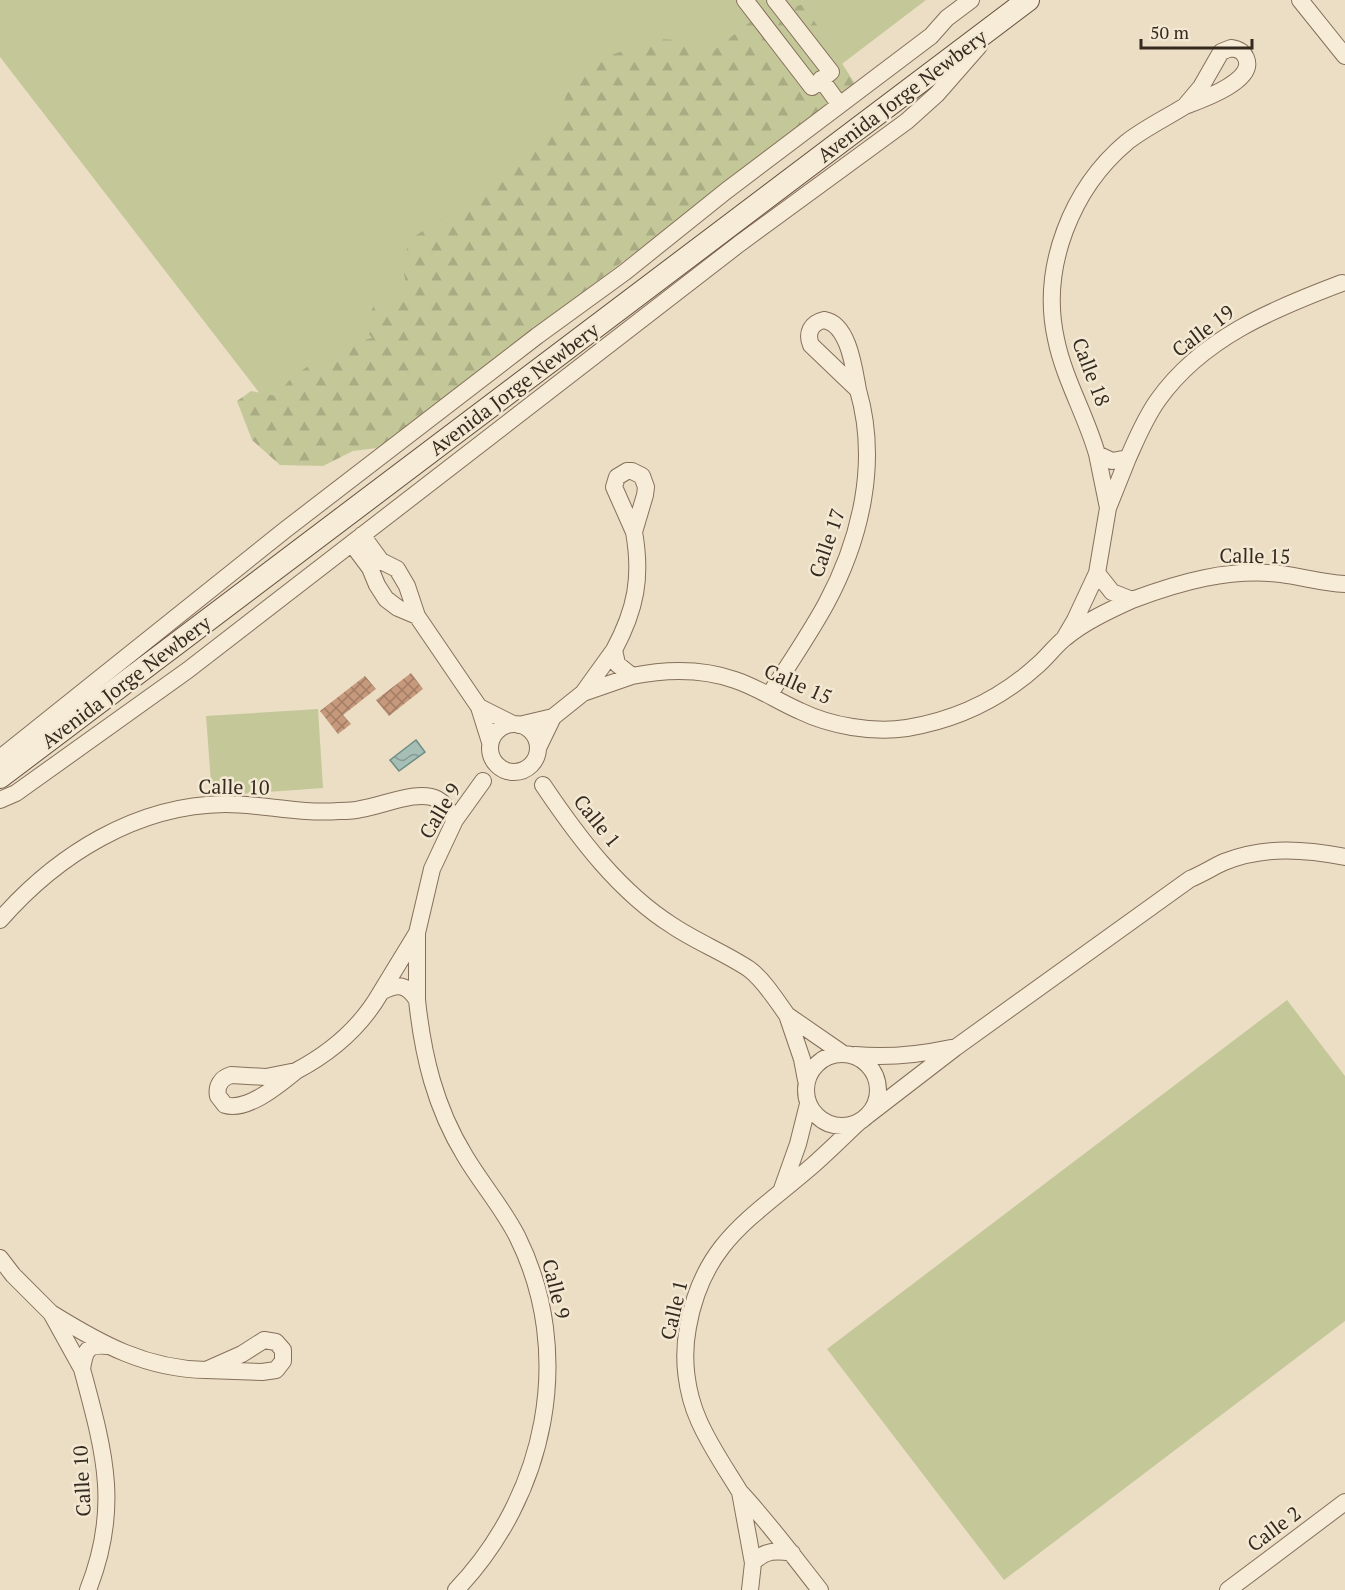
<svg xmlns="http://www.w3.org/2000/svg" width="1345" height="1590" viewBox="0 0 1345 1590" font-family="'PT Serif',serif">
<style>
.grass{fill:#c4c899}
.forest{fill:url(#forest-firs)}
.water{fill:url(#water-waves);stroke:#6d8c83;stroke-width:1.5}
.building{fill:url(#building-cross-hatch)}
.lines{fill:none;stroke-linecap:round;stroke-linejoin:round}
.street-casing{stroke:#85705c;stroke-width:18}
.secondary-casing{stroke:#66513f;stroke-width:24}
.street{stroke:#f6ecd7;stroke-width:16}
.secondary{stroke:#f6ecd7;stroke-width:22}
.labels{text-anchor:middle;stroke-width:5;stroke-linejoin:round;paint-order:stroke}
.street-label{font-size:20px;fill:#36291f;stroke:#f3e9d3}
</style>
<defs>
<pattern id="forest-firs" width="22" height="20" patternUnits="userSpaceOnUse" patternTransform="scale(1.5)"><rect width="22" height="20" fill="#c4c899"/><path d="M5 1l3.5 6h-7zM16 11l3.5 6h-7z" fill="#a9ac83"/></pattern>
<pattern id="water-waves" width="16" height="10" patternUnits="userSpaceOnUse" patternTransform="scale(1.5)"><rect width="16" height="10" fill="#a6bfb6"/><path d="M0 5q4-4 8 0t8 0" fill="none" stroke="#889b93"/></pattern>
<pattern id="building-cross-hatch" width="8" height="8" patternUnits="userSpaceOnUse" patternTransform="scale(1.5)"><rect width="8" height="8" fill="#c7997c"/><path d="M0 0l8 8M0 8l8-8" fill="none" stroke="#a27d65"/></pattern>
</defs>
<rect width="100%" height="100%" fill="#ebdec4"/>
<path class="grass" d="M0 0H926L315 465 0 57Z
M318 709 323 788 212 796 206 716Z
M1287 1000 1345 1076V1321L1004 1580 827 1349Z"/>
<path class="forest" d="M803 4 856 85 377 448 353 451 323 466 280 465 252 440 237 401 251 391 276 396 293 376 340 346 372 338 364 328 374 305 393 300 407 288 404 274 408 240 475 200 510 174 560 112 575 72 603 58 655 39 681 40 699 62 750 22Z"/>
<path class="water" d="M416 740 425 752 399 771 390 760Z"/>
<path class="building" d="M411 673 423 689 389 716 376 700Z
M365 676 376 689 343 715 351 724 338 734 320 711Z"/>
<g class="lines">
<defs>
<path id="street" d="M745 0 812 87 831 72 775 0
M1300 0 1345 56
M1231 48C1238 49 1243 51 1246 58 1256 81 1201 100 1185 106L1201 87 1221 52Z
M821 79 839 104
M824 320C849 324 854 369 858 390L811 345C806 333 811 323 824 320Z
M1097 454C1086 415 1064 379 1056 339 1040 267 1072 188 1127 142 1145 128 1166 118 1185 106
M1128 458C1137 438 1145 418 1158 400 1202 338 1273 309 1342 283
M627 471H632L642 476 646 487 645 495 634 532 614 487 617 477Z
M352 544 370 568 377 585 386 599 398 608 417 616 407 586 397 569 381 561 362 535
M1097 573 1108 508 1128 458 1112 461 1097 454 1108 508
M1132 600C1180 582 1229 568 1281 574 1303 577 1323 583 1345 584
M417 616 479 707
M614 650C636 609 642 577 634 532
M632 676C667 669 701 668 735 680 759 688 777 701 800 711 831 726 872 733 907 728 956 720 1002 698 1039 664 1048 656 1056 645 1065 638 1084 622 1110 610 1132 600L1112 592 1097 573 1075 620 1065 637
M770 694C789 664 809 635 826 604 861 539 879 462 858 390
M553 717 583 693 614 650 617 664 632 676 583 693
M490 748a24 24 0 1 1 48 0a24 24 0 1 1-48 0Z
M519 725 553 717 538 748
M490 742 479 707 513 724
M0 758 285 530 537 336 625 272 726 191 931 36 947 18 971 0
M543 785C578 837 619 892 673 926 697 942 725 953 749 969 764 980 776 1000 787 1015
M0 800 16 793 188 670 739 244 907 121 937 94 979 46
M0 920C57 855 136 805 225 804 264 804 298 814 339 811 346 811 354 811 361 809 382 806 418 789 437 799 445 803 450 813 455 820
M417 933 381 992C398 983 407 984 417 1000V933L432 869 455 820 483 781
M417 1000C423 1056 435 1107 465 1156 481 1183 502 1207 517 1236 576 1354 546 1496 456 1590
M806 1090a36 36 0 1 1 72 0a36 36 0 1 1-72 0Z
M855 1055C888 1058 918 1055 951 1048
M296 1071C280 1084 247 1112 225 1105L218 1096C216 1086 221 1078 231 1075L266 1077Z
M296 1071C332 1052 361 1027 381 992
M806 1080 802 1059 787 1015 842 1053
M868 1115 955 1048 1190 879C1202 874 1213 867 1224 862 1265 846 1304 849 1345 857
M782 1189 798 1144 808 1104
M0 1258 13 1275 51 1313
M264 1340 276 1342 283 1350V1361L276 1370 262 1372 206 1370 242 1354Z
M108 1346C87 1344 85 1350 82 1369L51 1313C101 1344 146 1369 206 1370
M82 1369C104 1451 121 1507 88 1590
M740 1492C726 1469 710 1446 699 1421 686 1392 682 1358 688 1327 703 1242 752 1218 812 1166 828 1152 843 1137 859 1122
M792 1553C777 1550 764 1550 753 1563L740 1492C769 1523 794 1557 820 1590
M750 1590 753 1563
M1228 1590 1345 1502"/>
<path id="secondary" d="M0 777 1028 0"/>
</defs>
<use href="#street" class="street-casing"/>
<use href="#secondary" class="secondary-casing"/>
<use href="#street" class="street"/>
<use href="#secondary" class="secondary"/>
</g>
<g class="labels">
<g class="street-label">
<text transform="translate(902 96) rotate(-37)" y="7">Avenida Jorge Newbery</text>
<text transform="translate(1203 331) rotate(-37)" y="7">Calle 19</text>
<text transform="translate(1091 372) rotate(69)" y="7">Calle 18</text>
<text transform="translate(514 389) rotate(-37)" y="7">Avenida Jorge Newbery</text>
<text transform="translate(827 543) rotate(-71)" y="7">Calle 17</text>
<text transform="translate(1255 556) rotate(1)" y="7">Calle 15</text>
<text transform="translate(126 682) rotate(-37)" y="7">Avenida Jorge Newbery</text>
<text transform="translate(798 684) rotate(24)" y="7">Calle 15</text>
<text transform="translate(234 787) rotate(1)" y="7">Calle 10</text>
<text transform="translate(440 811) rotate(-59)" y="7">Calle 9</text>
<text transform="translate(597 821) rotate(51)" y="7">Calle 1</text>
<text transform="translate(556 1289) rotate(76)" y="7">Calle 9</text>
<text transform="translate(674 1310) rotate(-77)" y="7">Calle 1</text>
<text transform="translate(82 1481) rotate(-93)" y="7">Calle 10</text>
<text transform="translate(1274 1529) rotate(-37)" y="7">Calle 2</text>
</g>
</g>
<path d="M1141 39v9h111v-9" fill="none" stroke="#36291f" stroke-width="3"/>
<text x="1150" y="39" font-size="18" fill="#36291f" stroke="#f3e9d3" stroke-width="4.5" paint-order="stroke">50 m</text>
</svg>
